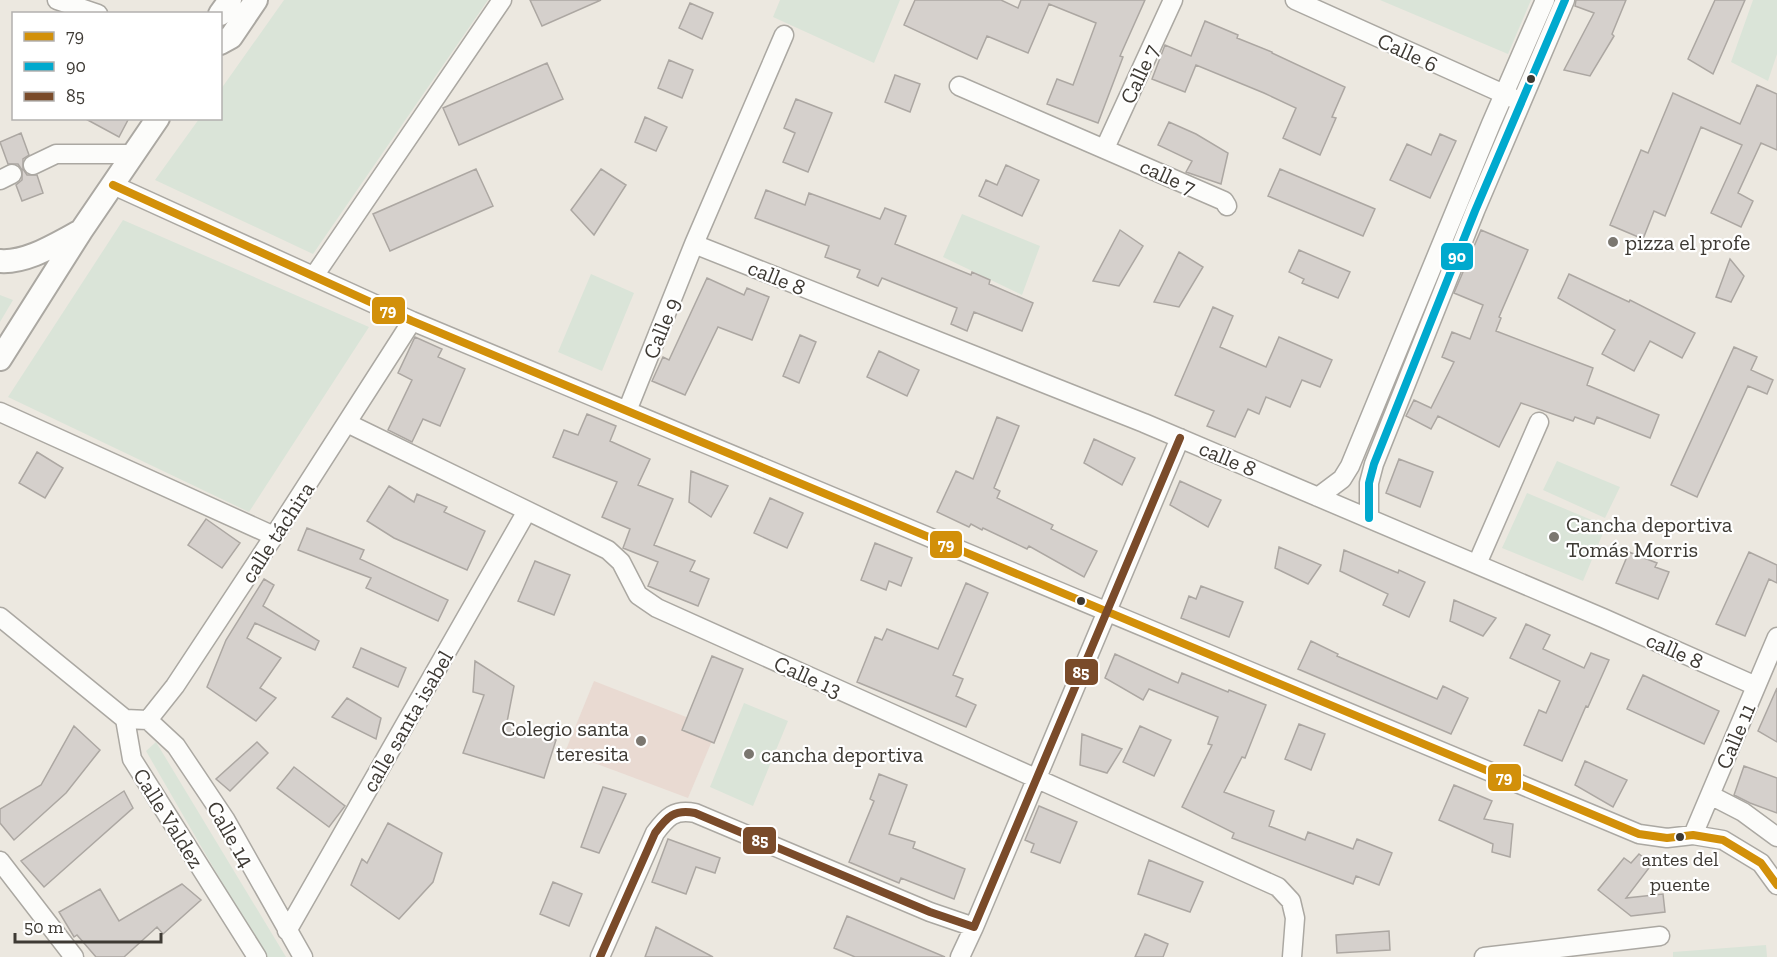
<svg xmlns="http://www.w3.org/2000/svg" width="1777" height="957" viewBox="0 0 1777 957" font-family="'Zilla Slab',serif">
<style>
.education{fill:#e9dad2}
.green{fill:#dae4d8}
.building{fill:#d5d0cc;stroke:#aca7a2;stroke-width:1.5}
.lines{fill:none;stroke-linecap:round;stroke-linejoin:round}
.minor-casing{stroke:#aba8a2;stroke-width:21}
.tertiary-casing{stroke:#aba8a2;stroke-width:26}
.minor{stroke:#fcfcfa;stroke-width:18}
.tertiary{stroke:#fcfcfa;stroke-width:22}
.bus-1-casing{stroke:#fff;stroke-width:12}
.bus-2-casing{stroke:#fff;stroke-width:12}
.bus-3-casing{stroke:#fff;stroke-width:12}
.bus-1{stroke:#d2900a;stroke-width:8}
.bus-2{stroke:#00a9ce;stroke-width:8}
.bus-3{stroke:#7a4b2a;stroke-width:8}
.bus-dot{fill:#3e3a34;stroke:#fff;stroke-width:2}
.poi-dot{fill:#7b7770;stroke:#fff;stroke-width:2}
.labels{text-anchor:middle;stroke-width:4.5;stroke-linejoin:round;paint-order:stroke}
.bus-label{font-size:20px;fill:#3e3a34;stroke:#fff}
.street-label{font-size:22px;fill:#3e3a34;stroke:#fff}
.poi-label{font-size:22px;fill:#3e3a34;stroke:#fff;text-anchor:start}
.line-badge{stroke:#fff;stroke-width:2}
.badge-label{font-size:16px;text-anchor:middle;font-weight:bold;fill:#fff}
</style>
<rect width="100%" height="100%" fill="#ece8e0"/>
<path class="education" d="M594 681 717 729 688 798 565 752Z"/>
<path class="green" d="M284 0H488L313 254 155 180 199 119 220 118 221 89Z
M780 0H900L874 63 773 17Z
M1380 0H1531L1508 54Z
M1753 0H1777V54L1768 81 1731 62Z
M962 214 1040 246 1022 295 943 257Z
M123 220 369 327 249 512 8 397Z
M591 274 634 293 602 371 558 352Z
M0 295 13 300 0 322Z
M1557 461 1620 487 1605 518 1543 490Z
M1527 493 1606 526 1583 581 1502 548Z
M744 703 788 721 753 806 710 787Z
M156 742 286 957H265L146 751Z
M1766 945 1767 957H1673V952Z"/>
<path class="building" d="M530 0H601L542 26Z
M915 0H1001L1018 8 1021 0H1145L1120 56 1123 57 1098 123 1047 104 1057 79 1073 85 1096 23 1049 4 1028 53 987 36 977 59 904 25Z
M1576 0H1626L1612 34 1614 36 1590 76 1564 70 1594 13 1575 6Z
M1715 0H1745L1713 74 1688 59Z
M690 3 713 13 702 39 679 28Z
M1205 21 1238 35 1237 38 1272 52V53L1345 87 1332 117 1336 118 1320 155 1283 138 1296 108 1264 93 1196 65 1185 92 1152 79 1165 45 1191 56Z
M669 60 693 70 682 98 658 88Z
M547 63 563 99 459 145 443 108Z
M895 75 920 84 910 112 885 102Z
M1757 85 1777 94V150L1761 143 1738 193 1753 201 1741 227 1711 213 1742 145 1701 127 1665 216 1654 211 1643 239 1610 225 1641 150 1648 153 1673 93 1740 124Z
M796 99 832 113 808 172 783 162 795 133 784 128Z
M645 117 667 127 656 151 635 142Z
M84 118H129L119 137Z
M1169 122 1196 134 1228 153 1221 184 1186 172 1192 161 1158 145Z
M21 133 29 155 23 159V169L27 175H37L43 193 22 201 16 185 22 180V170L18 164H8L0 142Z
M1440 134 1456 141 1430 198 1390 180 1407 144 1431 155Z
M1006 165 1039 180 1022 216 979 196 986 180 997 185Z
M476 169 493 206 390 251 373 214Z
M601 169 626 185 594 235 571 210Z
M1280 169 1375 209 1363 236 1268 196Z
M766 190 805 205 809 193 880 219 885 208 906 216 895 244 971 275 972 272 990 280 989 284 1033 303 1022 331 974 312 967 331 951 324 957 308 882 278 878 286 857 277 860 270 825 257 829 246 755 218Z
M1120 230 1143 246 1119 286 1093 281Z
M1481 230 1528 250 1499 317 1501 318 1496 331 1593 368 1587 385 1659 415 1650 438 1597 417 1594 424 1575 417 1573 421 1521 403 1499 447 1438 416 1431 429 1406 416 1414 400 1431 408 1454 362 1442 357 1452 332 1470 339 1483 305 1454 293Z
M1299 250 1350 272 1338 298 1302 283 1304 279 1289 272Z
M1179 252 1203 267 1179 307 1154 302Z
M1730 259 1744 276 1731 302 1716 297Z
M1569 274 1629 302 1630 300 1695 333 1682 358 1650 341 1634 371 1602 354 1615 330 1558 298Z
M707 278 744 295 747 288 769 297 752 340 718 327 685 395 652 381 663 357 669 360Z
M1213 307 1233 316 1220 347 1266 367 1279 337 1332 360 1320 387 1302 380 1290 407 1266 397 1259 414 1248 409 1235 437 1207 426 1214 411 1175 395Z
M800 335 816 342 799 383 783 376Z
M415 337 442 349 438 357 465 369 440 426 423 419 412 442 388 430 412 380 398 373Z
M1734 347 1757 357 1751 370 1773 380 1767 394 1748 386 1697 497 1671 485Z
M879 351 919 370 907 396 867 377Z
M587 414 616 426 610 441 650 459 638 485 673 499 654 545 695 561 690 571 709 579 698 606 648 586 658 562 623 548 630 529 602 517 617 482 553 457 564 430 578 435Z
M997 417 1019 426 994 488 1000 491 997 498 1053 525 1051 529 1097 551 1084 577 1029 546 1027 549 983 528 982 530 971 524 969 527 937 512 956 471 973 479Z
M1094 439 1135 458 1122 485 1084 463Z
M37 452 63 468 45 498 19 483Z
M1399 459 1433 472 1420 507 1386 493Z
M691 471 728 486 711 517 689 502Z
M1180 481 1221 500 1208 527 1170 505Z
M389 486 414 502 417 494 447 507 444 512 485 531 467 570 394 538 367 521Z
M770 498 803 513 787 548 754 533Z
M206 519 240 543 222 568 188 545Z
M307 528 364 550 360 559 448 600 438 621 366 588 371 578 298 550Z
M875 543 912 558 901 586 889 581 886 590 861 580Z
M1279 547 1321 565 1308 584 1275 568Z
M1344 550 1398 573 1399 570 1425 582 1409 617 1383 605 1388 594 1340 571Z
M1629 552 1657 563 1655 567 1669 572 1658 599 1616 583Z
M1749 552 1777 565V583L1769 579 1745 636 1716 624Z
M535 561 570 575 554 615 518 601Z
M264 579 274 585 263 606 319 641 315 650 255 623 247 638 281 658 260 688 276 698 256 721 207 687 226 640Z
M966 583 988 593 953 675 963 679 956 696 976 705 966 727 857 682 875 637 882 640 887 629 938 649Z
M1201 586 1243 602 1229 637 1181 618 1189 596 1196 599Z
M1454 600 1496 618 1483 636 1450 621Z
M1526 624 1550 635 1543 649 1584 668 1591 653 1609 660 1588 707 1586 706 1562 761 1524 745 1539 710 1546 713 1560 681 1510 658Z
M1311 641 1338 654 1337 656 1437 699 1443 686 1468 698 1451 734 1298 669Z
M361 648 406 668 398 687 353 667Z
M1115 654 1178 683 1182 673 1228 692 1229 690 1266 705 1245 758 1242 757 1224 792 1274 811 1269 826 1305 840 1308 832 1353 849 1357 839 1392 853 1379 885 1356 876 1353 884 1232 838 1234 833 1182 807 1212 745 1208 744 1218 717 1149 689 1143 700 1105 678Z
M712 656 743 669 714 743 682 730Z
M475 661 514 686 507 722 556 740 544 778 463 753 484 695 473 692Z
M1643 675 1719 711 1704 744 1627 709Z
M1777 688V742L1758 731Z
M347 698 381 718 376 739 332 717Z
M1299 724 1325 734 1311 770 1285 759Z
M74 726 100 750 66 793 14 840 0 823V809L41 785Z
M1140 726 1171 740 1154 776 1123 762Z
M1082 734 1122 749 1107 773 1080 765Z
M257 742 268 753 230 791 216 779Z
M1585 761 1627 780 1613 807 1575 785Z
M1744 766 1777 778V813L1750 803 1734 795Z
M294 767 345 806 329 827 277 788Z
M879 774 907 785 889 834 915 842 913 848 965 869 954 899 901 878 899 883 849 862 874 801 870 799Z
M1454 785 1492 801 1484 819 1513 824 1510 857 1492 852 1493 844 1439 820Z
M603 787 626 794 599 853 581 847Z
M124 791 133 808 44 887 21 861Z
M1039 806 1077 822 1060 863 1031 852 1034 844 1025 840Z
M388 823 442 853 433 882 399 919 351 885 362 859 367 863Z
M668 839 720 858 715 873 696 867 686 894 652 882Z
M1639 854 1652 864 1626 898 1663 894 1665 912 1631 916 1598 890 1624 858 1631 863Z
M1149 860 1203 882 1190 912 1138 894Z
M553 882 582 894 569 926 540 914Z
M182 884 201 900 163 934 157 927 124 957H96L77 935 74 937 59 912 100 889 119 921Z
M847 916 945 957H855L834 948Z
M656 927 713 957H645Z
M1389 931 1390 950 1337 953 1336 935Z
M1145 934 1168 944 1163 957H1135Z"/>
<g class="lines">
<defs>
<path id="minor" d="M57 0 98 14
M1295 0 1515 99
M959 86 1224 201 1227 206
M1105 148 1173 0
M33 165 56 154H132
M0 180 12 174
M113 185 412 321 1639 834 1667 838 1693 835 1723 840 1761 863 1777 885
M694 244 1144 423 1603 618 1756 686
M314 276 502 0
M627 411 694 244 784 35
M0 412 274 536
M347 423 608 550 621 562 638 595 657 608 1278 887 1291 901 1295 918 1292 957
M1318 497 1342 479 1350 466 1491 124 1545 0
M1369 518V483L1374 464 1475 211 1565 0
M1477 564 1539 422
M0 617 125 719 132 759 257 957
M125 719 148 720 175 686 274 536 412 321
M148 720 176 746 225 819 303 957
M1710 795 1743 812 1777 837
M1693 835 1777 637
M0 861 74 957
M287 931 527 511
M600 957 655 833C667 817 674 809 695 813L930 912 974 927 1180 438
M960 957 974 927
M1484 957 1660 936"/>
<path id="tertiary" d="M220 14 230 0
M220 43 231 37 256 0
M0 261C27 263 56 244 79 232
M0 359 81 231 158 118"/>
</defs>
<use href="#minor" class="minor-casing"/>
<use href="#tertiary" class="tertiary-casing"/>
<use href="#minor" class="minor"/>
<use href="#tertiary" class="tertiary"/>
<defs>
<path id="bus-1" d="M113 185 412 321 1639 834 1667 838 1693 835 1723 840 1761 863 1777 885"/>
<path id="bus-2" d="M1369 518V483L1374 464 1475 211 1565 0"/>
<path id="bus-3" d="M600 957 655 833C667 817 674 809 695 813L930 912 974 927 1180 438"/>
</defs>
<use href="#bus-1" class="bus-1-casing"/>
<use href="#bus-2" class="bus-2-casing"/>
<use href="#bus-3" class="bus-3-casing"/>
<use href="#bus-1" class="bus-1"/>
<use href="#bus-2" class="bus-2"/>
<use href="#bus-3" class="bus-3"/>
</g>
<g class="bus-dot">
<circle cx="1531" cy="79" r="5"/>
<circle cx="1081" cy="601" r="5"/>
<circle cx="1680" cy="837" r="5"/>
</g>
<g class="poi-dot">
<circle cx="1613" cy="242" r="6"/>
<circle cx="1554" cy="537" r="6"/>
<circle cx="641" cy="741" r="6"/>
<circle cx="749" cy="754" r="6"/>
</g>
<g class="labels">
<g class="bus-label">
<text x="1680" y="866">antes del<tspan x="1680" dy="25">puente</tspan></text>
</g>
<g class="street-label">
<text transform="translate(1408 52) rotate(25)" y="8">Calle 6</text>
<text transform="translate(1139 74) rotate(-65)" y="8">Calle 7</text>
<text transform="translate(1168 176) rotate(24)" y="8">calle 7</text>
<text transform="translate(777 277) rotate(22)" y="8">calle 8</text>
<text transform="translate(661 328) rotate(-68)" y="8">Calle 9</text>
<text transform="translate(1228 458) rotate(23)" y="8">calle 8</text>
<text transform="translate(277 532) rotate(-57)" y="8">calle táchira</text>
<text transform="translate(1675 650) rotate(24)" y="8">calle 8</text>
<text transform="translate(808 676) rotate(24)" y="8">Calle 13</text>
<text transform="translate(407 721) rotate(-60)" y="8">calle santa isabel</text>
<text transform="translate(1735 736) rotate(-67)" y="8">Calle 11</text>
<text transform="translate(169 818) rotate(58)" y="8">Calle Valdez</text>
<text transform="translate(231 834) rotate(60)" y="8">Calle 14</text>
</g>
<g class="poi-label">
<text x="1625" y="250">pizza el profe</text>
<text x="1566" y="532">Cancha deportiva<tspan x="1566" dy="25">Tomás Morris</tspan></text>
<text x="629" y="736" text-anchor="end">Colegio santa<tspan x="629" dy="25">teresita</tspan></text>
<text x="761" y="762">cancha deportiva</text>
</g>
</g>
<g class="line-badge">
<rect x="1440" y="242" width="34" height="29" rx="6" fill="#00a9ce"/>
<rect x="371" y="296" width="35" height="29" rx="6" fill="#d2900a"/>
<rect x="929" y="530" width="34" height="29" rx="6" fill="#d2900a"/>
<rect x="1064" y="658" width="35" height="28" rx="6" fill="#7a4b2a"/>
<rect x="1487" y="763" width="35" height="29" rx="6" fill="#d2900a"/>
<rect x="742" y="826" width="35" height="29" rx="6" fill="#7a4b2a"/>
</g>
<g class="badge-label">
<text x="1457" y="262">90</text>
<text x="388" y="316">79</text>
<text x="946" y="550">79</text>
<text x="1081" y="678">85</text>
<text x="1504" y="783">79</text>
<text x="760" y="846">85</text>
</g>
<rect x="12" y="12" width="210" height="108" fill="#ffffff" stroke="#b2b0ae" stroke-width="1.5"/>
<rect x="24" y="32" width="30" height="9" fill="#d2900a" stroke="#b2b0ae" stroke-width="1.5"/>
<text x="66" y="42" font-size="18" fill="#3e3a34">79</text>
<rect x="24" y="62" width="30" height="9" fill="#00a9ce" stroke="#b2b0ae" stroke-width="1.5"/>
<text x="66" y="72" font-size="18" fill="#3e3a34">90</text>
<rect x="24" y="92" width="30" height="9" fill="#7a4b2a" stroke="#b2b0ae" stroke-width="1.5"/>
<text x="66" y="102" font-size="18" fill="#3e3a34">85</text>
<path d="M15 933v9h146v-9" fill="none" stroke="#3e3a34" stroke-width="3"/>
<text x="24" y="933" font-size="18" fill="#3e3a34" stroke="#ffffff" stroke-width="4.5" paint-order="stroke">50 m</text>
</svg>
